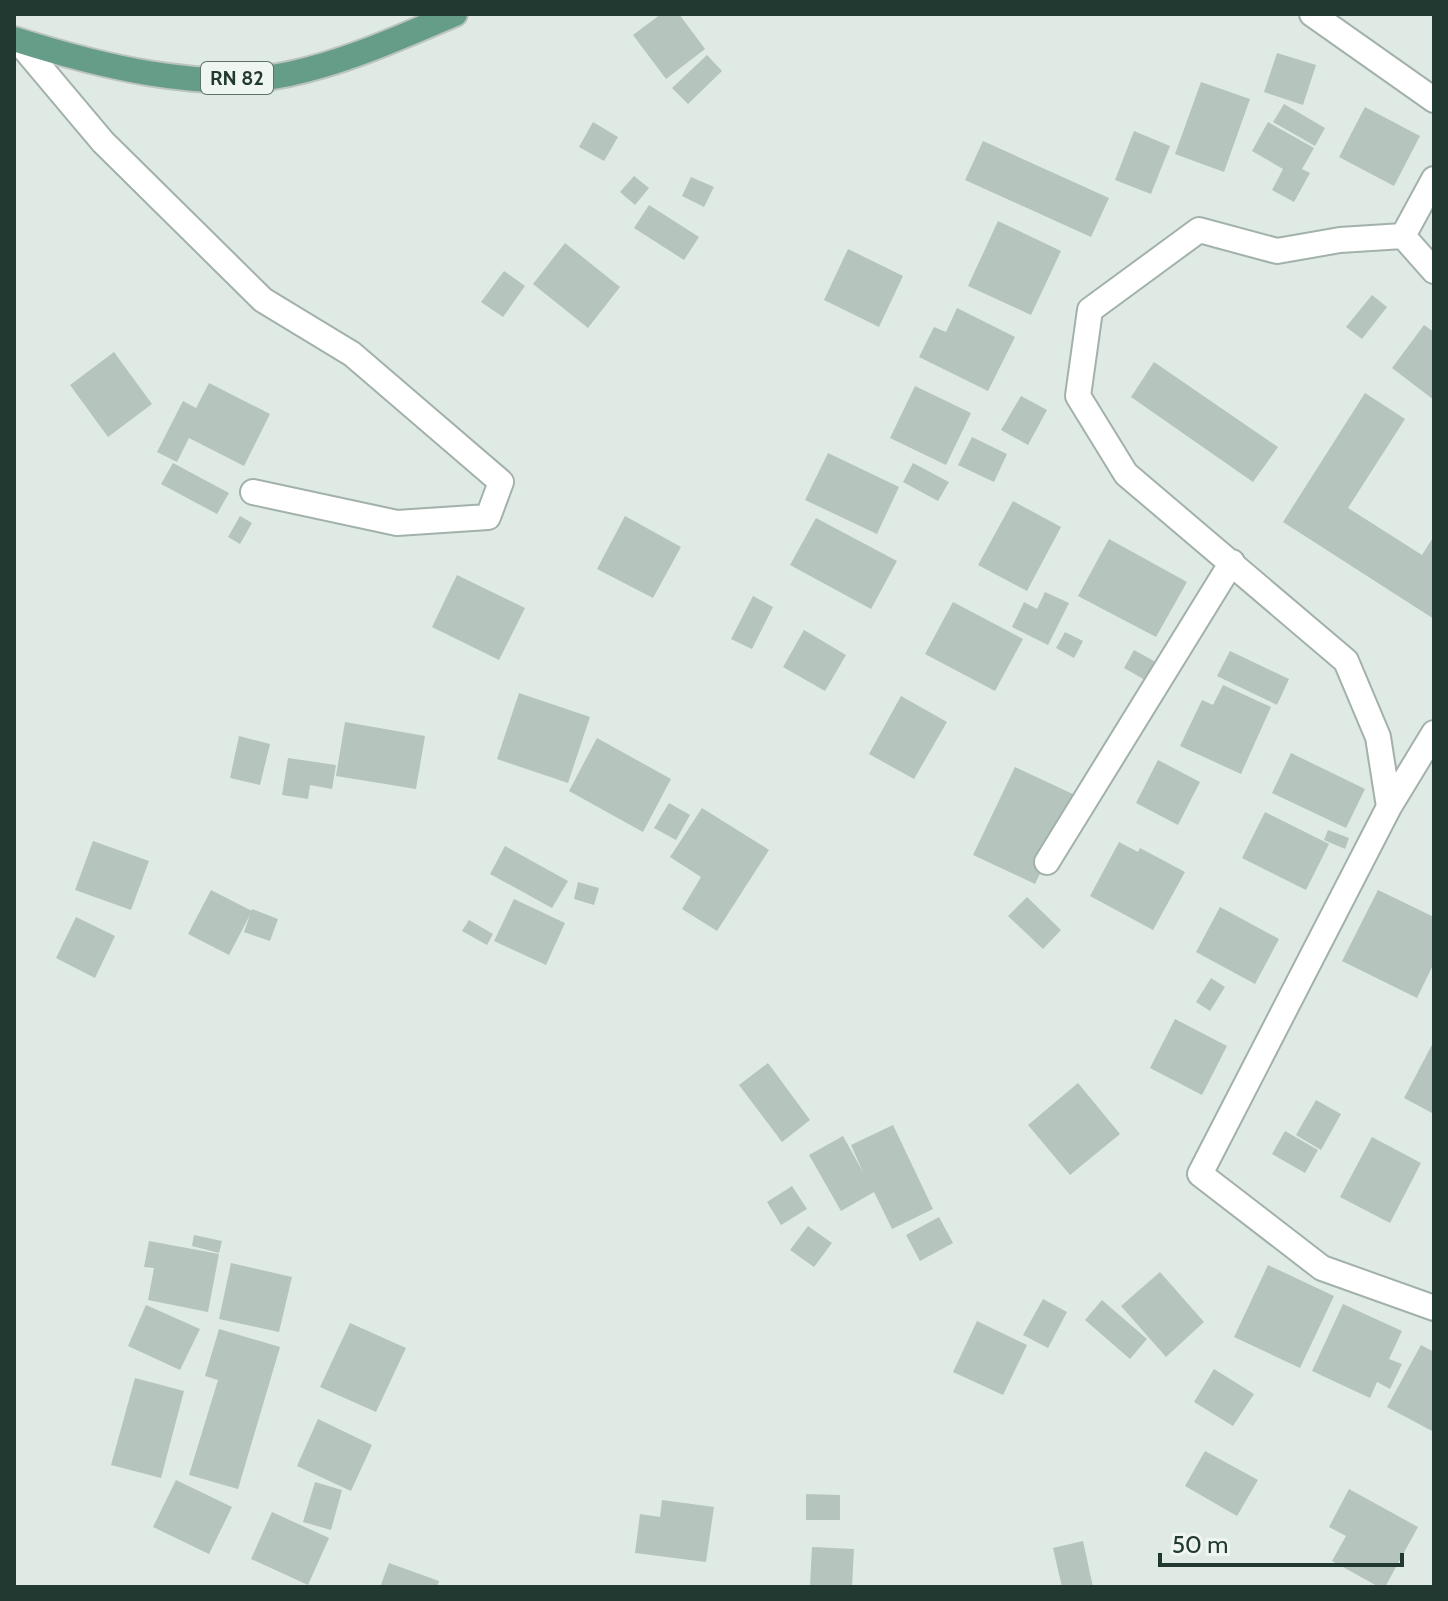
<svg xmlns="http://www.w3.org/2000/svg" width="1448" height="1601" viewBox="0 0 1448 1601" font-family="Cabin,sans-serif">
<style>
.building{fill:#b5c4bc}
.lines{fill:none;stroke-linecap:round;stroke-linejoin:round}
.minor-casing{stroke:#a2b1aa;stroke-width:28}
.major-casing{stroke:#bcc4c1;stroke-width:28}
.minor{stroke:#fff;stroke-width:24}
.major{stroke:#669d89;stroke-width:24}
.labels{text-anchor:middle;stroke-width:6;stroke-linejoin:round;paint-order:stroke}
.shield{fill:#eff6f2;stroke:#5f726a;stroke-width:2}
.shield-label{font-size:20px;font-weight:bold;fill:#213930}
</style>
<rect width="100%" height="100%" fill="#dfeae4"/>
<path class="building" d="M661 14H679L705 49 666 79 633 35Z
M1277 53 1316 65 1303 105 1264 92Z
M707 55 722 71 688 104 672 88Z
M1201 82 1250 99 1224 172 1175 154Z
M1284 104 1325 128 1315 146 1273 122Z
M1365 107 1420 136 1394 186 1339 157Z
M593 122 618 137 604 161 579 147Z
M1268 122 1314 148 1302 169 1310 173 1294 202 1272 190 1283 169 1252 151Z
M1134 131 1170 146 1151 194 1115 180Z
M983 141 1109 198 1091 237 965 180Z
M634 176 649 188 635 205 620 192Z
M691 177 714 187 704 207 682 196Z
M649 205 699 237 684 260 634 228Z
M998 221 1061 251 1031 315 968 286Z
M565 243 620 287 588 328 533 284Z
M848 249 903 276 879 327 824 300Z
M504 271 525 286 503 317 481 302Z
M1372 295 1387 307 1362 339 1346 327Z
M957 308 1015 337 988 391 919 357 934 327 946 332Z
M1424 325 1434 332V400L1392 368Z
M114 352 152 404 108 437 70 385Z
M1154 362 1278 447 1253 482 1131 397Z
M209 383 270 414 244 466 189 438 177 462 157 452 183 401 196 408Z
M915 386 971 413 946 465 890 438Z
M1365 393 1405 419 1348 508 1422 555 1434 536V619L1283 522Z
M1021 396 1047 410 1028 445 1001 430Z
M972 437 1007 454 994 482 958 465Z
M828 453 899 487 877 534 805 500Z
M173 463 229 493 217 514 161 484Z
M913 463 949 482 938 501 903 482Z
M1013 501 1061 527 1027 591 978 565Z
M240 516 252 523 240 544 228 537Z
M625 516 681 547 653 598 597 569Z
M816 518 897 561 871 609 790 565Z
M1109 539 1187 582 1156 637 1078 596Z
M457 575 525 608 499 660 432 627Z
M1045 592 1069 603 1048 645 1012 627 1024 602 1037 609Z
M753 596 773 607 752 649 731 639Z
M953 602 1023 639 995 691 925 654Z
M804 630 846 655 825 691 783 667Z
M1065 632 1083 641 1074 658 1056 648Z
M1134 650 1163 666 1152 684 1124 668Z
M1230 651 1289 679 1277 705 1217 676Z
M1223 685 1271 707 1241 774 1180 746 1202 700 1213 705Z
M519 693 590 717 568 783 497 759Z
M901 696 947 722 914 779 869 754Z
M345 722 425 736 416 789 336 776Z
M239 736 270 744 260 785 230 778Z
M597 738 671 779 643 832 569 791Z
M1291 753 1365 789 1346 828 1272 793Z
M288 758 336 765 332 789 310 785 308 799 282 795Z
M1158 760 1200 782 1178 825 1136 803Z
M1015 767 1077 796 1035 884 973 855Z
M669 803 690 815 676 840 654 828Z
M702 808 769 850 717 931 682 909 701 877 670 857Z
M1265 812 1329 844 1306 890 1242 858Z
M1328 830 1349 838 1345 849 1324 840Z
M93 841 149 861 131 910 75 890Z
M1119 842 1138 852 1140 848 1185 872 1153 930 1090 896Z
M505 846 568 881 552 908 490 874Z
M578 882 599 888 594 905 574 899Z
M211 890 252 911 229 955 188 934Z
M1378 890 1434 917V963L1417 998 1342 961Z
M1027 897 1061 930 1043 949 1008 916Z
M514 899 565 923 546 965 494 941Z
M1220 907 1279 939 1255 984 1196 952Z
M252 909 278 919 270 941 244 932Z
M76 917 115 936 95 978 56 958Z
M469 920 493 934 487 945 462 931Z
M1211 978 1225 987 1210 1011 1196 1002Z
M1175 1019 1227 1046 1202 1095 1150 1068Z
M1434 1041V1114L1404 1098Z
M768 1063 810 1120 782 1142 739 1085Z
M1078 1083 1120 1134 1070 1175 1028 1125Z
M1316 1100 1341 1114 1321 1150 1296 1135Z
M893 1125 933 1209 892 1229 874 1192 841 1211 809 1155 843 1136 863 1172 851 1145Z
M1285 1131 1318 1150 1305 1173 1272 1154Z
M1372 1137 1421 1163 1390 1223 1340 1197Z
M792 1186 807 1209 781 1225 767 1202Z
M939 1217 953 1243 920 1261 906 1235Z
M808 1226 832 1243 814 1267 790 1250Z
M194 1235 222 1241 219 1253 192 1246Z
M149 1241 219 1254 208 1312 148 1300 154 1268 144 1267Z
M231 1263 292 1277 279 1332 219 1319Z
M1268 1265 1334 1296 1300 1368 1234 1337Z
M1160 1272 1204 1322 1166 1357 1121 1306Z
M1043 1299 1067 1312 1048 1348 1023 1335Z
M1102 1300 1147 1339 1130 1359 1085 1320Z
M1343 1304 1402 1331 1389 1359 1402 1364 1390 1389 1377 1382 1370 1398 1312 1371Z
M146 1305 200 1329 180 1370 128 1346Z
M977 1321 1027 1345 1003 1395 953 1372Z
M350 1323 406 1348 376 1412 320 1387Z
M219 1329 280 1347 238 1489 189 1475 218 1380 205 1376Z
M1421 1345 1434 1352V1432L1387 1407Z
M1214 1369 1254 1394 1233 1426 1194 1402Z
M135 1378 184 1391 161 1478 111 1465Z
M318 1419 372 1445 351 1491 297 1466Z
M1205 1451 1258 1480 1237 1516 1185 1486Z
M176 1480 232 1507 209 1554 153 1527Z
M315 1482 342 1490 331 1530 303 1522Z
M1349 1489 1418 1527 1385 1587H1379L1332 1561 1346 1536 1329 1527Z
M806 1494 840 1495V1520H806Z
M662 1500 714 1507 706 1562 635 1553 640 1514 660 1517Z
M272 1512 329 1538 308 1585 251 1559Z
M1083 1541 1093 1587H1062L1053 1548Z
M812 1547 854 1549 852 1587H810Z
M389 1563 439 1581 437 1587H380Z"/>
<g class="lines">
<defs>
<path id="minor" d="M1312 14 1434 100
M18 41 103 142 263 300 352 354 501 482 488 517 397 523 253 492
M1403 236 1434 179
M1434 733 1389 807 1200 1174 1322 1268 1434 1308
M1389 807 1378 737 1346 661 1126 474 1078 396 1090 310 1199 230 1277 251 1340 240 1403 236 1434 271
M1047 862 1232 562"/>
<path id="major" d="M14 39C96 65 203 93 289 74 346 62 401 37 455 14"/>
</defs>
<use href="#minor" class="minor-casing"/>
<use href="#major" class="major-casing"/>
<use href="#minor" class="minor"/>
<use href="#major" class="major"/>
</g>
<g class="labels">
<rect class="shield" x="201" y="62" width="72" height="32" rx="6"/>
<g class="shield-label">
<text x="237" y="85">RN 82</text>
</g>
</g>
<rect width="1448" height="1601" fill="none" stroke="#213930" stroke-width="32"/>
<path d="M1160 1553v12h242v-12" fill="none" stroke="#213930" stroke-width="4"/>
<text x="1172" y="1553" font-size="24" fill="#213930" stroke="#eff6f2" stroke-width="6" paint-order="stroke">50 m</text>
</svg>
